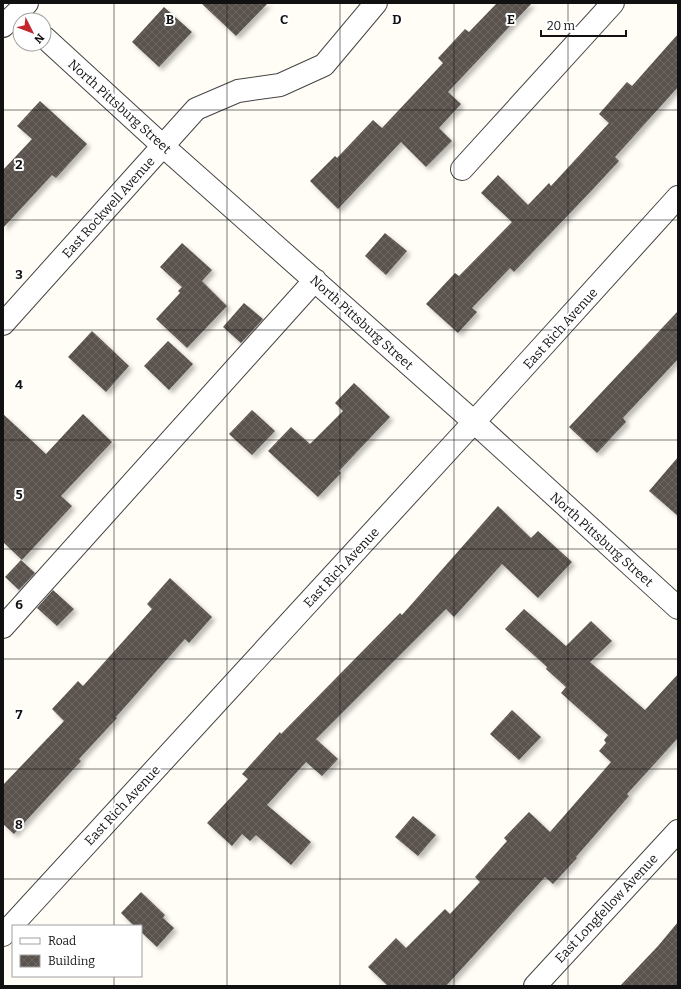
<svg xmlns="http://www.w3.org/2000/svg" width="681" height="989" viewBox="0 0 681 989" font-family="Bitter,serif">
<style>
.building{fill:url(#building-cross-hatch);filter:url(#shadow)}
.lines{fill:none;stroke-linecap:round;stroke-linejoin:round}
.minor-casing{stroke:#444;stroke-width:24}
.minor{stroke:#fff;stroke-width:22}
.grid{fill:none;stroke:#111;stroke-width:1;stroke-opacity:0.55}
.labels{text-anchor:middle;stroke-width:4;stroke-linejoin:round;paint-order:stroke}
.street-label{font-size:13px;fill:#111;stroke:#fff}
.grid-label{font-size:13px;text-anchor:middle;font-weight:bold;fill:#111;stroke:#fff;stroke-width:4;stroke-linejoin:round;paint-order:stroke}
</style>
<defs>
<pattern id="building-cross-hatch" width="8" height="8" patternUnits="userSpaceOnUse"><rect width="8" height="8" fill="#5a524d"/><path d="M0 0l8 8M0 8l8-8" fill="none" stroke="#6d6662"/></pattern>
<filter id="shadow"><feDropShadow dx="3.5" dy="3.5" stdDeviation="2" flood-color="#0004"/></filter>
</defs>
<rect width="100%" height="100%" fill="#fffdf5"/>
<path class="building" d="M201 3H268L236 36Z
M497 3H532L448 92 461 104 439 128 452 141 426 167 401 142 338 209 310 181 335 156 337 158 373 120 382 128 443 63 438 58 465 29 469 32Z
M164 7 192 32 159 67 132 42Z
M678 34V87L615 157 619 161 593 189 514 272 510 268 472 308 477 312 458 333 426 304 455 273 459 276 512 222 481 193 498 175 528 205 549 183 551 186 609 123 599 114 627 82 632 86Z
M40 101 87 144 56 178 52 175 3 228V170L32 139 17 126Z
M385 233 407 251 386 275 365 256Z
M182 243 212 270 202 281 227 306 187 348 156 319 180 293 178 291 182 287 160 267Z
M244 303 263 319 241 343 223 327Z
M678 311V359L623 418 626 422 597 453 569 427Z
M92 331 129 366 106 392 68 357Z
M168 341 193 364 169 390 144 366Z
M354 383 390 417 339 471 341 473 318 497 268 451 291 427 310 444 343 411 335 403Z
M252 410 275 431 252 455 229 434Z
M3 414 46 454 83 414 112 442 61 496 72 506 22 560 3 542Z
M678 457V516L649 491Z
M498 506 531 538 538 531 572 562 538 598 502 564 454 617 446 609 316 739 338 759 322 776 306 762 267 805 311 842 291 865 256 835 250 841 242 834 232 846 207 823 248 779 242 774 280 732 281 734 400 613 402 615Z
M21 560 35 573 19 590 5 577Z
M170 578 212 617 189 643 185 639 116 717 117 718 79 759 81 761 14 834 3 824V785L64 721 52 709 78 681 83 686 152 609 147 604Z
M53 590 74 609 57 626 37 608Z
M524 609 566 646 591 621 612 641 590 662 645 710 678 674V738L627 794 629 796 576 857 577 858 553 884 545 877 446 986H388L368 967 396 938 406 948 445 909 450 914 480 882 475 877 507 841 504 838 529 812 550 832 611 762 599 751 606 743 604 740 608 735 561 693 566 687 546 669 547 667 505 629Z
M512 710 541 737 519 760 490 734Z
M413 816 436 835 418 856 395 837Z
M141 892 165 915 163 918 174 928 157 947 141 932V926H134L121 913Z
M678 922V986H620L658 946Z"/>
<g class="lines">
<defs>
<path id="minor" d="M3 26 27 3
M44 37 163 146 474 422 678 608
M462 169 613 3
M3 324 196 109 238 91 280 85 324 65 376 3
M3 627 315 280
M3 935 474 422 678 197
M535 986 678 831"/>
</defs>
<use href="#minor" class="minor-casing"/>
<use href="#minor" class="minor"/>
</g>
<path class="grid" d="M114 3V926M227 3V986M340 3V986M454 3V986M568 3V986M3 110H678M3 220H678M3 330H678M3 440H678M3 549H678M3 659H678M3 769H678M3 879H678M114 976V986"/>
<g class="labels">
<g class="street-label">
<text transform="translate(120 106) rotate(42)" y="5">North Pittsburg Street</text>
<text transform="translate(108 207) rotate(-48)" y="5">East Rockwell Avenue</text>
<text transform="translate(362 322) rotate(42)" y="5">North Pittsburg Street</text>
<text transform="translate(560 328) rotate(-48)" y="5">East Rich Avenue</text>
<text transform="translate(602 539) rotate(42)" y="5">North Pittsburg Street</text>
<text transform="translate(341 567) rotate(-47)" y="5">East Rich Avenue</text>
<text transform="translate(122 805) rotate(-47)" y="5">East Rich Avenue</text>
<text transform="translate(606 908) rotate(-47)" y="5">East Longfellow Avenue</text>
</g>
</g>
<g class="grid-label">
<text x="170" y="24">B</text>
<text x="284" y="24">C</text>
<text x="397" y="24">D</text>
<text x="511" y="24">E</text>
<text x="19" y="169">2</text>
<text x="19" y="279">3</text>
<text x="19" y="389">4</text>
<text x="19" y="499">5</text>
<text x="19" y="609">6</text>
<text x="19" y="719">7</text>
<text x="19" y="829">8</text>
</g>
<rect width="681" height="989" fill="none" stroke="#111111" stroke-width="8"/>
<rect x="12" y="925" width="130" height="52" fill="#ffffff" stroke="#a0a0a0"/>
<rect x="20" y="938" width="20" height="6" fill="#ffffff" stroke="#a0a0a0"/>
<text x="48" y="945" font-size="12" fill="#111111">Road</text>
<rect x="20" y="955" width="20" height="12" fill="url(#building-cross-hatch)" stroke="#a0a0a0"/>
<text x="48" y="965" font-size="12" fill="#111111">Building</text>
<g transform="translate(32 32) rotate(132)"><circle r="19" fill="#ffffff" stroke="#a0a0a0"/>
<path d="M0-3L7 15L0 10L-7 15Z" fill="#c4262e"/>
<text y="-6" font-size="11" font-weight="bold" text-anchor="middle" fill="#111111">N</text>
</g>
<path d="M541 30v6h85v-6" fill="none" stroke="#111111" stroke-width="2"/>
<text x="547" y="30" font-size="12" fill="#111111" stroke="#ffffff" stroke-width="3" paint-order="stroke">20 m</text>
</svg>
